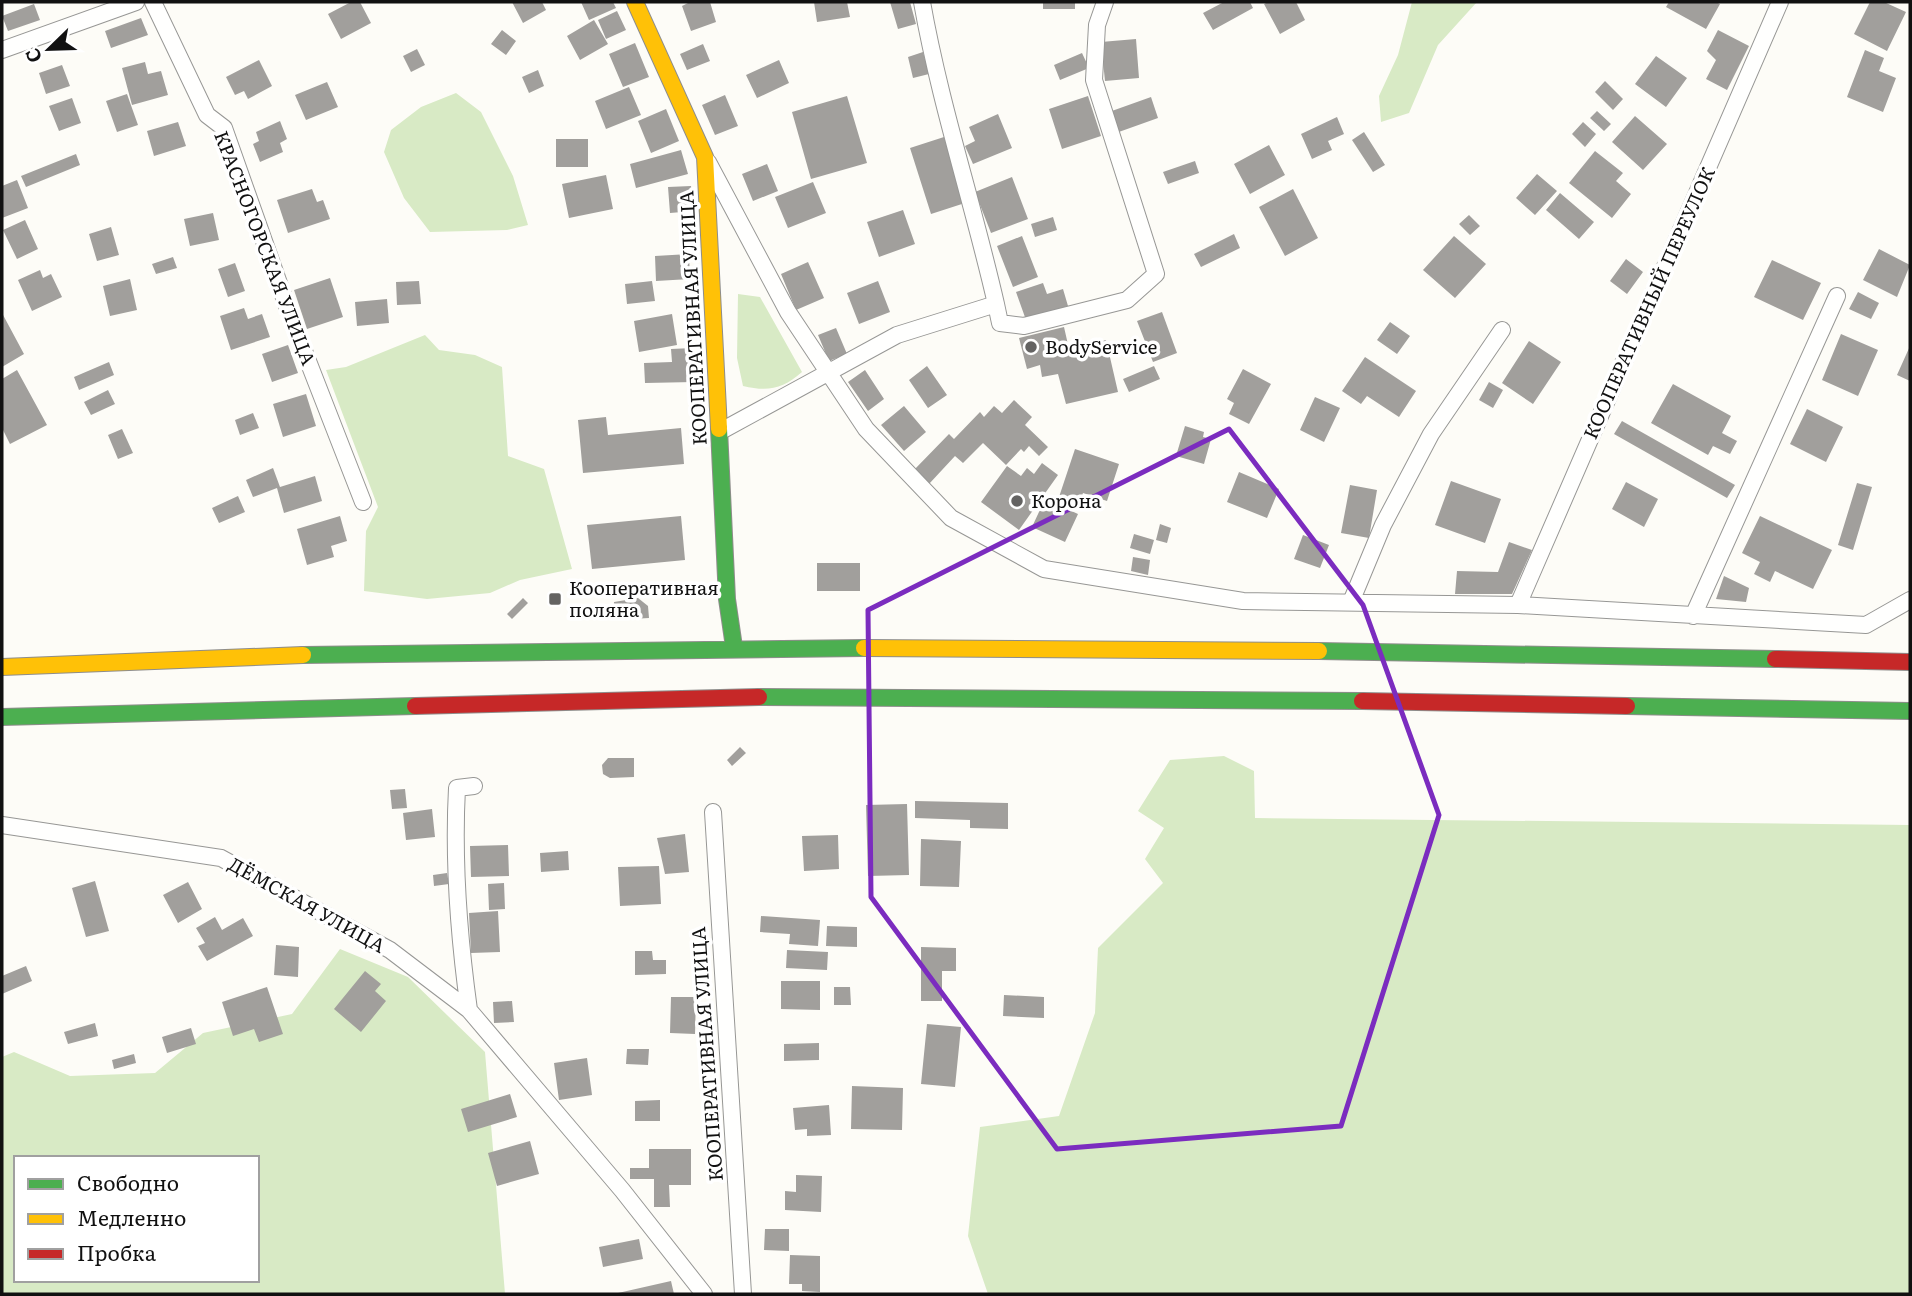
<svg xmlns="http://www.w3.org/2000/svg" width="1912" height="1296" viewBox="0 0 1912 1296" font-family="Literata,serif">
<style>
.forest{fill:#d8eac5;fill-rule:evenodd}
.building{fill:#a19f9c}
.lines{fill:none;stroke-linecap:round;stroke-linejoin:round}
.street-casing{stroke:#979795;stroke-width:18}
.fast-casing{stroke:#8e8d8b;stroke-width:18}
.slow-casing{stroke:#8e8d8b;stroke-width:18}
.jam-casing{stroke:#8e8d8b;stroke-width:18}
.street{stroke:#fffffe;stroke-width:16}
.fast{stroke:#4caf50;stroke-width:16}
.slow{stroke:#ffc107;stroke-width:16}
.jam{stroke:#c62828;stroke-width:16}
.marked{fill:none;stroke:#7b2cbf;stroke-width:5;stroke-linejoin:round}
.poi-dot{fill:#646362;stroke:#fff;stroke-width:2.5}
.labels{text-anchor:middle;stroke-width:7;stroke-linejoin:round;paint-order:stroke}
.street-label{font-size:19px;fill:#111;stroke:#fff}
.poi-label{font-size:19px;fill:#111;stroke:#fff;text-anchor:start}
</style>
<rect width="100%" height="100%" fill="#fdfcf7"/>
<path class="forest" d="M1412 2H1477L1438 45 1409 113 1381 122 1379 96 1398 55Z
M456 93 481 112 513 176 528 225 507 230 430 232 404 198 384 152 391 130 421 107Z
M738 294 760 297 802 372C783 389 768 392 743 386L737 358Z
M425 335 439 350 475 355 502 367 508 456 544 469 572 569 520 580 490 593 427 599 364 591 366 531 378 507 326 370 346 367Z
M1224 756 1254 771 1255 818 1910 825V1294H988L968 1236 980 1127 1059 1116 1095 1013 1098 948 1163 883 1145 859 1164 828 1138 811 1170 760Z
M340 949 408 977 485 1052 505 1294H2V1057L14 1052 70 1076 155 1073 203 1033 292 1014ZM16 1158H257V1280H16Z"/>
<path class="building" d="M351 2H360L371 23 341 39 328 14Z
M512 2H542L546 10 523 23Z
M581 2H613L616 8 589 20Z
M690 2H710L716 22 691 31 682 6Z
M814 2H847L850 17 817 22Z
M890 2H910L916 24 898 29Z
M1043 2H1075V9H1043Z
M1224 2H1250L1253 8 1213 30 1203 13Z
M1268 2H1296L1305 20 1280 34 1264 4Z
M1669 2H1716L1720 4 1706 29 1666 7Z
M1870 2H1884L1906 12 1887 51 1854 34Z
M34 4 40 20 8 31 2 16Z
M617 11 626 30 606 39 598 20Z
M141 18 148 35 111 48 105 31Z
M594 20 608 44 580 60 567 36Z
M502 30 516 41 506 55 491 44Z
M1718 30 1749 46 1727 90 1706 79 1716 60 1707 51Z
M1136 39 1139 78 1105 81 1101 42Z
M635 43 649 77 623 87 609 54Z
M703 44 710 61 687 70 680 54Z
M417 49 425 65 411 72 403 56Z
M1865 50 1884 58 1879 71 1896 78 1883 112 1847 97Z
M923 52 929 74 913 78 908 57Z
M1082 53 1089 68 1060 80 1054 65Z
M1656 56 1687 78 1666 107 1635 84Z
M259 60 272 86 248 99 244 91 235 95 226 77Z
M779 60 789 83 757 98 746 75Z
M145 62 148 74 161 71 168 95 132 105 122 68Z
M62 65 70 86 46 94 39 73Z
M538 70 544 86 529 93 522 77Z
M1605 81 1623 99 1613 110 1595 92Z
M327 82 338 107 306 120 295 95Z
M629 87 641 115 606 129 595 101Z
M127 94 138 125 117 132 106 101Z
M725 95 738 126 715 135 702 105Z
M847 96 867 163 811 179 792 112Z
M1088 96 1101 136 1062 149 1049 109Z
M1151 97 1158 118 1116 133 1109 112Z
M72 98 81 123 59 131 49 106Z
M666 109 679 141 651 153 638 121Z
M1597 111 1611 124 1604 131 1590 118Z
M998 114 1012 148 973 164 965 146 975 141 969 127Z
M1635 116 1667 144 1643 170 1612 142Z
M1337 117 1344 134 1328 141 1332 150 1312 159 1301 134Z
M280 121 287 139 280 143 283 152 260 162 253 144 259 141 256 132Z
M178 122 186 146 154 156 147 131Z
M1583 122 1596 134 1585 147 1572 134Z
M1364 132 1385 165 1373 172 1352 140Z
M944 137 965 203 931 214 910 148Z
M556 139H588V167H556Z
M1269 145 1285 175 1250 194 1234 164Z
M681 150 688 174 636 188 630 164Z
M1595 151 1623 173 1616 181 1631 194 1612 218 1569 183Z
M76 154 80 165 26 187 21 176Z
M1195 161 1199 173 1168 184 1163 172Z
M767 164 778 191 753 201 742 174Z
M1537 174 1557 191 1535 215 1516 198Z
M606 175 613 209 569 218 562 184Z
M1012 177 1028 219 991 233 975 192Z
M17 180 28 208 2 218V186Z
M813 182 826 213 788 228 775 197Z
M691 186 694 211 670 213 668 187Z
M312 189 317 202 323 200 330 219 288 233 277 200Z
M1293 189 1318 238 1285 256 1259 207Z
M1560 193 1594 222 1579 239 1546 210Z
M903 210 915 244 879 257 867 222Z
M213 213 219 240 190 246 184 219Z
M1469 215 1480 226 1470 235 1459 224Z
M1053 217 1057 230 1035 237 1031 224Z
M25 220 38 249 17 259 3 230Z
M111 227 119 255 97 261 89 234Z
M1234 234 1240 248 1201 267 1194 254Z
M1022 236 1038 277 1013 287 997 246Z
M1454 236 1486 264 1455 298 1423 270Z
M1879 249 1910 265 1897 297 1863 280Z
M689 254 690 279 656 281 655 256Z
M173 257 177 268 156 274 152 264Z
M1626 259 1643 272 1627 294 1610 281Z
M1772 260 1821 283 1803 320 1754 297Z
M808 262 824 298 796 310 781 274Z
M235 263 245 291 228 297 218 269Z
M40 270 43 278 51 274 62 297 32 311 18 280Z
M330 278 343 317 307 329 294 290Z
M130 279 137 310 110 316 103 286Z
M419 281 421 304 397 305 396 282Z
M652 281 655 301 627 304 625 284Z
M878 281 890 312 859 324 847 293Z
M1043 283 1047 294 1063 289 1068 306 1026 320 1016 292Z
M1858 292 1879 303 1871 319 1849 309Z
M387 299 389 323 357 326 355 302Z
M244 308 248 319 262 314 270 337 231 350 220 316Z
M1162 312 1177 353 1153 362 1137 321Z
M2 313 24 354 2 367Z
M672 314 677 345 639 352 634 321Z
M1390 322 1410 336 1397 354 1377 340Z
M1064 327 1069 349 1106 340 1118 392 1066 404 1058 374 1042 377 1040 365 1027 369 1019 338Z
M836 328 847 354 829 361 818 335Z
M1841 334 1878 350 1858 396 1822 380Z
M1529 341 1561 362 1533 404 1502 383Z
M288 345 298 373 272 382 262 354Z
M1910 346V381L1897 375Z
M693 348 694 382 645 383 644 363 672 362 671 349Z
M1365 357 1416 391 1399 417 1367 396 1361 404 1342 391Z
M109 362 114 375 79 390 74 377Z
M927 366 947 395 928 408 909 380Z
M1154 366 1160 379 1129 392 1123 379Z
M1243 369 1271 384 1249 424 1229 414 1234 403 1227 399Z
M17 370 47 425 10 444 2 428V379Z
M865 370 884 399 868 411 848 382Z
M1489 382 1503 390 1493 408 1479 400Z
M1673 384 1731 416 1722 433 1737 441 1730 454 1713 446 1708 455 1651 423Z
M108 390 115 404 91 415 84 402Z
M306 394 316 426 283 437 273 404Z
M1315 397 1340 408 1324 442 1300 430Z
M1014 400 1032 417 1025 425 1048 447 1039 456 1029 446 1024 452 1021 449 1006 465 983 443 963 463 955 456 929 484 914 470 949 434 954 439 980 412 984 417 994 406 1002 413Z
M904 406 926 432 904 451 881 425Z
M1807 409 1843 427 1826 462 1790 444Z
M253 413 259 428 240 435 235 420Z
M606 417 608 435 681 428 684 464 583 473 578 420Z
M1622 421 1735 485 1727 498 1614 434Z
M1185 426 1204 432 1203 437 1211 439 1204 464 1176 456Z
M122 429 133 453 118 459 108 435Z
M1075 449 1119 464 1107 501 1083 493 1077 510 1057 503Z
M1042 463 1058 475 1019 530 981 502 1007 466 1021 476 1027 468 1034 474Z
M273 468 280 487 315 476 322 501 284 513 277 488 253 497 246 480Z
M1239 472 1279 489 1267 518 1227 502Z
M1451 481 1501 499 1485 543 1435 525Z
M1626 482 1658 499 1644 527 1612 509Z
M1857 483 1872 487 1853 550 1838 545Z
M1350 485 1377 490 1369 538 1341 533Z
M238 496 245 512 219 523 212 508Z
M1045 499 1078 514 1065 542 1032 527Z
M340 516 347 541 331 546 334 557 307 565 297 529Z
M681 516 685 560 592 569 587 525Z
M1760 516 1832 550 1813 589 1775 571 1770 582 1754 574 1760 562 1742 553Z
M1160 524 1171 528 1167 543 1156 540Z
M1134 534 1154 540 1150 554 1130 548Z
M1303 535 1329 545 1320 568 1294 559Z
M1509 542 1532 550 1512 594H1455L1457 571 1498 572Z
M1133 557 1150 560 1148 575 1131 571Z
M817 563H860V591H817Z
M1724 576 1749 588 1746 602 1716 599Z
M523 598 528 603 512 619 507 614Z
M638 598 648 606 649 618 613 620 614 602Z
M740 747 746 753 732 766 727 760Z
M608 758H634V777L610 778 603 774 602 765Z
M405 789 407 808 392 809 390 790Z
M915 801 1008 803V829L970 828V820L915 818Z
M907 804 909 875 868 876 866 805Z
M432 809 435 837 406 840 403 813Z
M685 834 689 872 665 874 657 838Z
M838 835 839 869 804 871 802 836Z
M921 839 961 841 959 887 920 886Z
M508 845 509 876 471 877 470 846Z
M568 851 569 870 541 872 540 853Z
M659 866 661 904 620 906 618 867Z
M447 873 449 884 434 886 433 875Z
M95 881 109 931 86 937 72 888Z
M188 882 202 909 178 923 163 895Z
M504 883 505 909 489 910 488 884Z
M498 911 500 952 471 953 469 913Z
M761 916 820 920 818 946 789 944 790 934 760 932Z
M215 917 222 930 243 918 253 936 207 961 198 946 205 943 196 928Z
M827 926 857 927V947L826 946Z
M276 945 299 947 298 977 274 975Z
M921 947 956 948V971H942V1001H921Z
M787 950 828 952 827 970 786 968Z
M635 951H652L653 960H666V974L635 975Z
M26 966 32 981 2 994V976Z
M365 971 381 984 375 991 386 1001 361 1032 334 1009Z
M781 981H820V1010L781 1009Z
M267 987 283 1034 259 1042 254 1029 233 1036 222 1002Z
M834 987H850L851 1005H834Z
M1004 995 1044 997V1018L1003 1016Z
M671 997H696L695 1034 670 1033Z
M512 1001 514 1022 494 1023 493 1002Z
M95 1023 98 1036 68 1044 64 1032Z
M927 1024 961 1027 955 1087 921 1084Z
M191 1028 196 1044 167 1053 162 1037Z
M819 1043V1060L784 1061V1044Z
M627 1049H649L648 1065 626 1064Z
M134 1054 136 1063 114 1069 112 1060Z
M587 1058 592 1095 559 1100 554 1063Z
M852 1086 903 1088 902 1130 851 1129Z
M510 1094 517 1117 468 1132 461 1109Z
M660 1100V1121H635V1101Z
M829 1105 831 1135 807 1136V1129L795 1130 793 1108Z
M530 1141 539 1174 497 1186 488 1153Z
M649 1149H691V1185H669L670 1207H654V1179H630V1168H649Z
M796 1175 822 1176 821 1212 785 1210V1191L796 1192Z
M765 1229H789V1251L764 1250Z
M639 1239 643 1259 603 1267 599 1247Z
M790 1255 820 1256V1292L802 1291V1284H789Z
M671 1281 674 1294H618V1293Z"/>
<g class="lines">
<defs>
<path id="street" d="M153 2 207 115 224 128 292 320 363 502
M922 2C940 104 973 203 996 304
M2 50 136 2
M708 162 788 312 866 429 951 518 1044 569 1243 601 1518 605 1866 625 1910 600
M721 431 897 335 996 304 1000 323 1024 326 1127 300 1156 274 1094 80 1097 25 1105 2
M1351 602 1383 525 1431 434 1502 330
M1518 605 1780 2
M1693 616 1837 296
M713 812 743 1294
M2 825 221 858 390 950 469 1010 622 1190 704 1294
M469 1010C459 938 453 861 457 788L474 786"/>
<path id="fast" d="M719 429 727 599 734 647
M1319 651 1775 659
M303 655 864 648
M759 697 1362 701
M1627 706 1910 711
M2 717 415 706"/>
<path id="slow" d="M635 2 705 157 719 429
M864 648 1319 651
M2 667 303 655"/>
<path id="jam" d="M1775 659 1910 662
M1362 701 1627 706
M415 706 759 697"/>
</defs>
<use href="#street" class="street-casing"/>
<use href="#fast" class="fast-casing"/>
<use href="#slow" class="slow-casing"/>
<use href="#jam" class="jam-casing"/>
<use href="#street" class="street"/>
<use href="#fast" class="fast"/>
<use href="#slow" class="slow"/>
<use href="#jam" class="jam"/>
</g>
<path class="marked" d="M1229 429 1363 605 1439 815 1341 1126 1057 1149 871 897 868 610Z"/>
<g class="poi-dot">
<circle cx="1031" cy="347" r="7"/>
<circle cx="1017" cy="501" r="7"/>
<rect x="548" y="592" width="14" height="14" rx="3.5"/>
</g>
<g class="labels">
<g class="street-label">
<text transform="translate(265 248) rotate(69)" y="7">КРАСНОГОРСКАЯ УЛИЦА</text>
<text transform="translate(1649 303) rotate(-66)" y="7">КООПЕРАТИВНЫЙ ПЕРЕУЛОК</text>
<text transform="translate(693 318) rotate(-93)" y="7">КООПЕРАТИВНАЯ УЛИЦА</text>
<text transform="translate(307 905) rotate(29)" y="7">ДЁМСКАЯ УЛИЦА</text>
<text transform="translate(707 1054) rotate(-94)" y="7">КООПЕРАТИВНАЯ УЛИЦА</text>
</g>
<g class="poi-label">
<text x="1045" y="354">BodyService</text>
<text x="1031" y="508">Корона</text>
<text x="569" y="595">Кооперативная<tspan x="569" dy="22">поляна</tspan></text>
</g>
</g>
<rect width="1912" height="1296" fill="none" stroke="#111111" stroke-width="7"/>
<rect x="14" y="1156" width="245" height="126" fill="#ffffff" stroke="#a0a0a0" stroke-width="2"/>
<rect x="28" y="1179" width="35" height="10" fill="#4caf50" stroke="#a0a0a0" stroke-width="2"/>
<text x="77" y="1191" font-size="21" fill="#111111">Свободно</text>
<rect x="28" y="1214" width="35" height="10" fill="#ffc107" stroke="#a0a0a0" stroke-width="2"/>
<text x="77" y="1226" font-size="21" fill="#111111">Медленно</text>
<rect x="28" y="1249" width="35" height="10" fill="#c62828" stroke="#a0a0a0" stroke-width="2"/>
<text x="77" y="1261" font-size="21" fill="#111111">Пробка</text>
<g transform="translate(49 49) rotate(247)" stroke="#ffffff" stroke-width="5" paint-order="stroke">
<path d="M0-5L12 26L0 18L-12 26Z" fill="#111111"/>
<text y="-10" font-size="19" font-weight="bold" text-anchor="middle" fill="#111111">С</text>
</g>
</svg>
